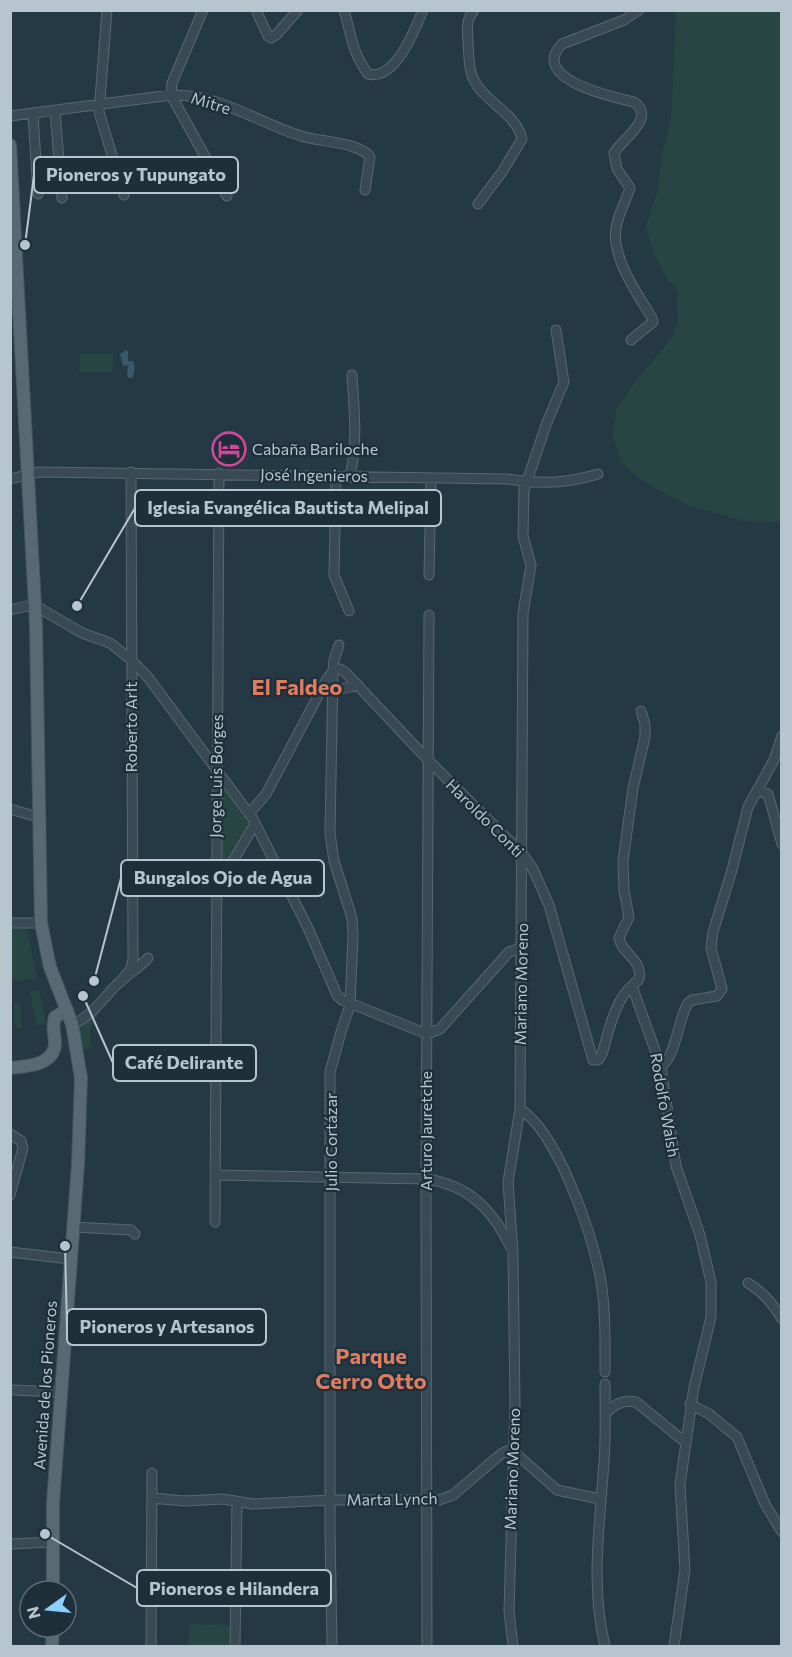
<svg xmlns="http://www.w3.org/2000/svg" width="792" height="1657" viewBox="0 0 792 1657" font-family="Commissioner,sans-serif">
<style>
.green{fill:#274643}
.water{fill:#37596d}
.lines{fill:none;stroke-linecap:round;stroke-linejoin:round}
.minor-casing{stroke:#586872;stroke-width:11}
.major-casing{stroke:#465661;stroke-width:14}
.minor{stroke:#394a54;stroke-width:9}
.major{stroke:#576a74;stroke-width:12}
.labels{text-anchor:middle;stroke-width:4.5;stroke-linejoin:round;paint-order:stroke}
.street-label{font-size:16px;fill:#b7c5ce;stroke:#1e2f3a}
.poi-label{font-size:16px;fill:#b7c5ce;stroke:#1e2f3a;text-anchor:start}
.district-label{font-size:22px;font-weight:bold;fill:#df7d61;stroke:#1e2f3a}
.leader{fill:none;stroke:#b7c5ce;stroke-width:2}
.callout-dot{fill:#b7c5ce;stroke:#1e2f3a;stroke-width:2}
.callout{fill:#1e2f3a;stroke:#b7c5ce;stroke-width:2}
.callout-label{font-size:18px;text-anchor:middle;font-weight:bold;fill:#b7c5ce}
</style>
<rect width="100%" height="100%" fill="#253945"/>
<path class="green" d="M676 11H781V522L743 521 691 506 663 493 638 477 621 463 613 436 617 408 636 381 672 338 678 320 677 290 666 277 654 254 646 226 658 189 662 153 671 120Z
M80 354H113V372H79Z
M218 780 250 826 222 873 215 863Z
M11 929H27L37 978 11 982Z
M39 990 46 1024 37 1026 30 992Z
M14 1003H20L22 1028H15Z
M95 1009 100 1010C92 1029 87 1025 92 1048L81 1050 75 1026Z
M189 1624 230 1625 229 1646H188Z"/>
<path class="water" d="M126 350 128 352V361H133C135 364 135 375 132 378H129L127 375 128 365 123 366 120 354Z"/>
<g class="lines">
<defs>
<path id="minor" d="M107 10 99 112 124 195
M203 10 172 83 171 95 227 196
M256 10 268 36 271 38 276 35 298 10
M344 10C352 37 351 50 368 74 395 81 415 30 423 10
M474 10C466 19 467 30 468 41 469 53 468 67 473 78 483 102 516 112 522 139L502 172 478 204
M55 111 62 198
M33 114 38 194
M10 116 171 95C218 93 258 123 301 136 319 142 360 142 370 157L365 190
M631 340 653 322 652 318C638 295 611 257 616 228 618 214 626 201 630 188L617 169 614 153C622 139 657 118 634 102 613 97 528 79 562 44L624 20 639 10
M336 476 334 575 349 611
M350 476C358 442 354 409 352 375
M10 479 39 472 507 479C541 484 565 484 598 474
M429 575 431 478
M10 610 27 606 41 609 82 633 110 643 130 659 147 676 253 819 308 928 337 995 342 1000 427 1034 440 1029 509 952 523 947
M328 692 358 685
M641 711 645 724V737L633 788 623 861 624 891 629 917 619 938C622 955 643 959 639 979L632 986 661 1067 676 1166 700 1235 711 1282V1317L694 1387 680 1485 685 1570 674 1646
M757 790 768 794 782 844
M10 809 41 818
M249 814 266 794 327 679 333 671 340 669 346 673 429 761 522 853 533 869 549 905 593 1060H598L602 1054C608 1034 615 999 632 986
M215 885 225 874 255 824
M10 923H41
M123 979 131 968 133 959 131 472
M72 1024C92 1018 106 993 122 980 131 972 140 967 148 958
M661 1067C677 1054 677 1022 688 1003L692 1000 717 996 722 989 711 948 713 932 732 870 748 807 774 760 782 736
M520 1109C557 1132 590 1229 599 1271 606 1303 605 1339 605 1372
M10 1134 21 1141 23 1148 10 1195
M215 1175 426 1179C469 1185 493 1210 511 1248
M215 1222 219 473
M73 1227 131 1230 135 1234
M10 1252 70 1259
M748 1283C764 1293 772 1303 782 1319
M13 1390 62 1392
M690 1404 709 1414 737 1437 765 1504 782 1532
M605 1414C614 1405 622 1399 636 1402L685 1442
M152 1498 184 1501 223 1499 253 1504 330 1500H439L453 1495 501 1454 507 1451 512 1450 557 1490 600 1499
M10 1544 52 1542
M151 1646 152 1473
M235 1646 237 1502
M332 1646 330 1531V1072L341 1032 350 1005 353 935 352 918 334 861 330 833 333 671 334 660 339 645
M427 1646 426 1179 429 615
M513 1646 509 1611 515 1404 513 1253 508 1182 520 1109 523 613 531 565 523 536 524 490 546 425 564 382 556 330
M605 1646C590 1586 600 1523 604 1462 606 1436 605 1410 605 1384"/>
<path id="major" d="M10 145 36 625 41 923 50 967 72 1024 81 1078 78 1164 53 1503V1591
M10 1068C29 1066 56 1065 55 1041 54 1031 52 1026 55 1017L67 1010
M52 1646 53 1627"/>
</defs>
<use href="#minor" class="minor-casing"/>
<use href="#major" class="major-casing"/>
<use href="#minor" class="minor"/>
<use href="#major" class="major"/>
</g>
<defs>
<symbol id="hotel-ring" viewBox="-11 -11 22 22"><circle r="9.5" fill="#1e2f3a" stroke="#d1479c" stroke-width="1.5"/><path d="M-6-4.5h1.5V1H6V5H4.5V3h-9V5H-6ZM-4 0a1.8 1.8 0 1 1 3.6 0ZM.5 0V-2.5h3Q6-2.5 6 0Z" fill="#d1479c"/></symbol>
</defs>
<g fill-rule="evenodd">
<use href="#hotel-ring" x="210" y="430" width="38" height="38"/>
</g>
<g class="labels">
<g class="street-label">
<text transform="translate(211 103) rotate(17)" y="6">Mitre</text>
<text transform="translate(314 475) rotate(1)" y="6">José Ingenieros</text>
<text transform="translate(131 727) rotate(-90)" y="6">Roberto Arlt</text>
<text transform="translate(216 776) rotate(-89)" y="6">Jorge Luis Borges</text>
<text transform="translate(485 818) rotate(45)" y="6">Haroldo Conti</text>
<text transform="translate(521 984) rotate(-89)" y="6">Mariano Moreno</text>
<text transform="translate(665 1105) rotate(80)" y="6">Rodolfo Walsh</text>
<text transform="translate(426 1131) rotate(-90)" y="6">Arturo Jauretche</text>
<text transform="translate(331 1142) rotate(-90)" y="6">Julio Cortázar</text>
<text transform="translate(45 1385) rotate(-86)" y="6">Avenida de los Pioneros</text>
<text transform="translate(512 1469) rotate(-88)" y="6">Mariano Moreno</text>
<text transform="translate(392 1499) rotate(-1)" y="6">Marta Lynch</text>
</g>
<g class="poi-label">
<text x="252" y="455">Cabaña Bariloche</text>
</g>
<g class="district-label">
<text x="297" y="695">El Faldeo</text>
<text x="371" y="1364">Parque<tspan x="371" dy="25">Cerro Otto</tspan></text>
</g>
</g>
<path class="leader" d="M25 245L34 175M77 606L135 508M94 981L121 878M83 996L113 1063M65 1246L67 1327M45 1534L137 1588"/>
<g class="callout-dot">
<circle cx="25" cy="245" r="6"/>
<circle cx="77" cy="606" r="6"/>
<circle cx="94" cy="981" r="6"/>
<circle cx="83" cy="996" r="6"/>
<circle cx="65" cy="1246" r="6"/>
<circle cx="45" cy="1534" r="6"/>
</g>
<g class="callout">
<rect x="34" y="157" width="204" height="36" rx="6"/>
<rect x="135" y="490" width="306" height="36" rx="6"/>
<rect x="121" y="860" width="203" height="36" rx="6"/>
<rect x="113" y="1045" width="143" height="36" rx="6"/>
<rect x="67" y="1309" width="199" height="36" rx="6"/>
<rect x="137" y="1570" width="194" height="36" rx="6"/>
</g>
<g class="callout-label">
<text x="136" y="181">Pioneros y Tupungato</text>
<text x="288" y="514">Iglesia Evangélica Bautista Melipal</text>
<text x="223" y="884">Bungalos Ojo de Agua</text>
<text x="184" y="1069">Café Delirante</text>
<text x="167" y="1333">Pioneros y Artesanos</text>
<text x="234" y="1595">Pioneros e Hilandera</text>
</g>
<rect width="792" height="1657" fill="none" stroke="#b7c5ce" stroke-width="24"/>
<g transform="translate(48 1609) rotate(255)"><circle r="28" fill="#1e2f3a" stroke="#5b6b75" stroke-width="1.5"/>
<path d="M0-4.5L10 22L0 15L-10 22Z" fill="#8bd0ff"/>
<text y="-9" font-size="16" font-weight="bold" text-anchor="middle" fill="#b7c5ce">N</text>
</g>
</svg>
